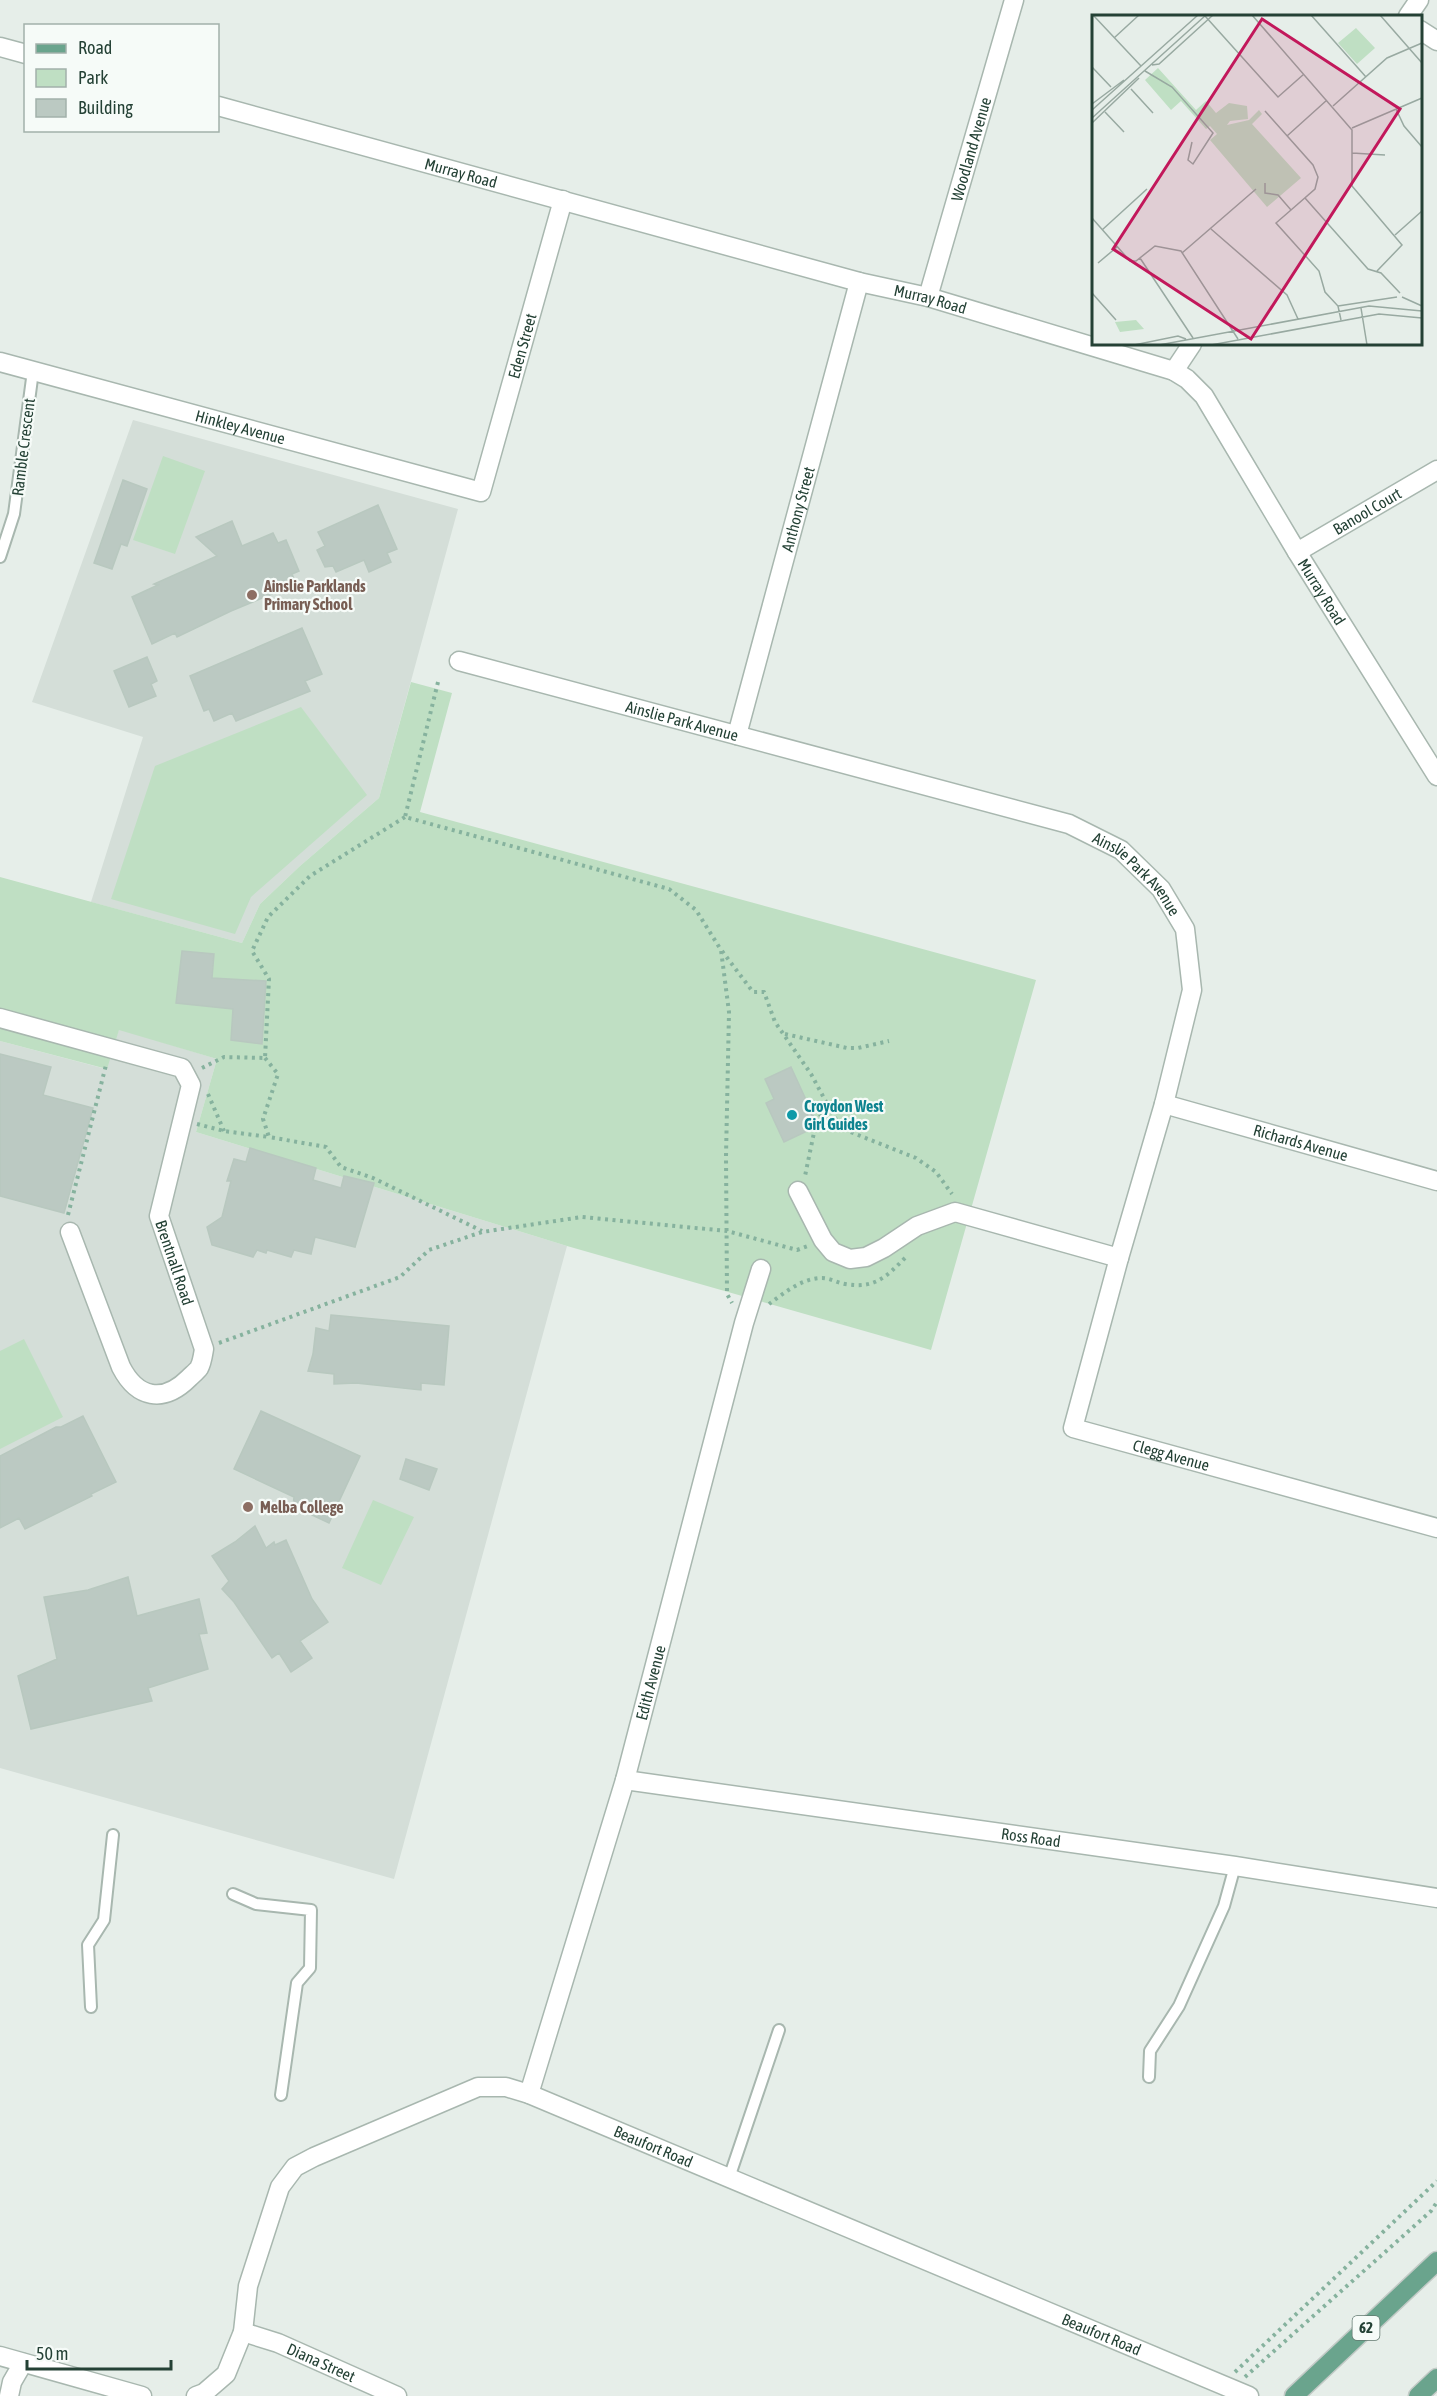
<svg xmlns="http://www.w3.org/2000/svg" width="1437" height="2396" viewBox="0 0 1437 2396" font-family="'Asap Condensed',sans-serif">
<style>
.built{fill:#d4ded8}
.green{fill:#bfdfc3}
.building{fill:#bbc9c2;stroke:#b8c8bf;stroke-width:1.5}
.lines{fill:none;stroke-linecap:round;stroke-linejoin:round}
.service-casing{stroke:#a8b7af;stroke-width:14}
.minor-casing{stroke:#a8b7af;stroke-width:21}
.primary-casing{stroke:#c2cac6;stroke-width:21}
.path{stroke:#86b29e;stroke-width:4;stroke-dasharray:3 4.5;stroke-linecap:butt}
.service{stroke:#fff;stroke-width:10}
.minor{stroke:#fff;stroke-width:18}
.primary{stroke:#6aa48d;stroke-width:18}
.education-dot{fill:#8d6e63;stroke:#f6fbf8;stroke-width:2}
.culture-dot{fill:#0f9aa8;stroke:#f6fbf8;stroke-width:2}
.labels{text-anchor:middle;stroke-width:4.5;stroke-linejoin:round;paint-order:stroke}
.shield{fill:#f6fbf8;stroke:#637970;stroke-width:1.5}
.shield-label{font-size:15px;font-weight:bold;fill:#244135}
.street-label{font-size:16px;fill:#244135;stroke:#f6fbf8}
.education-label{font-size:16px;font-weight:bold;fill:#785e54;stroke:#f6fbf8;text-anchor:start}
.culture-label{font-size:16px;font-weight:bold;fill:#0d838f;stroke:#f6fbf8;text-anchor:start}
.inset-road{fill:none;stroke:#98a9a1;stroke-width:1.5}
.view{fill:#c2185b;fill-opacity:0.15;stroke:#c2185b;stroke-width:3}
.inset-edge{fill:none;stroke:#244135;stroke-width:3}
</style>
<rect width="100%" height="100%" fill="#e6eee9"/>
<path class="built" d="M133 420 458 509 379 798 300 866 260 904 242 943 91 902 143 737 32 702Z
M119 1029 217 1059 196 1132 567 1246 394 1879 0 1768V1041L106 1069Z"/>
<path class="green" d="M163 456 205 471 175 554 133 540Z
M411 682 452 693 420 812 1036 980 931 1350 567 1246 196 1132 217 1059 119 1030 107 1069 0 1041V877L242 943 260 904 300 866 379 798Z
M301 707 367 795 251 897 235 934 111 899 155 766Z
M24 1339 63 1417 0 1449V1351Z
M373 1500 414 1517 381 1585 342 1568Z"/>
<path class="building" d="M123 480 147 489 127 546 121 544 112 569 94 563Z
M378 505 397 549 387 553 391 562 369 572 364 560 336 572 333 566 325 567 317 550 325 546 318 532Z
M232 521 242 546 273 533 278 543 286 540 299 571 292 574 296 584 231 611 177 637 175 633 152 644 132 597 158 585 154 584 217 556 196 537Z
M302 628 322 674 305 681 310 691 236 721 232 713 214 721 209 709 204 711 190 676Z
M147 657 157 681 151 684 156 696 129 707 114 671Z
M182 951 214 954 212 978 266 981 262 1044 231 1040 233 1009 176 1003Z
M0 1054 51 1067 43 1095 93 1108 64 1213 0 1196Z
M791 1067 818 1126 784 1142 766 1103 774 1099 765 1079Z
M250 1148 316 1168 313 1180 341 1188 344 1176 374 1183 355 1247 315 1237 311 1254 294 1250 291 1257 267 1250 266 1253 257 1250 253 1257 212 1245 207 1227 222 1217 231 1181H227L234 1159 246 1162Z
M331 1315 449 1326 444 1385 421 1383V1390L356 1383 334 1384V1374L308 1371 313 1354 316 1328 329 1331Z
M261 1411 360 1456 329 1523 293 1506 294 1497 234 1469Z
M83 1416 116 1482 91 1494 92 1496 25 1529 19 1518 0 1528V1456L56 1427H61Z
M406 1459 437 1469 429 1490 400 1479Z
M255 1526 266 1548 274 1542 275 1545 286 1540 312 1599 328 1622 300 1641 312 1658 291 1672 279 1653 272 1658 234 1602 222 1589 229 1581 212 1556 235 1542Z
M128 1577 137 1616 199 1599 207 1633 199 1634 208 1669 148 1688 152 1701 31 1729 18 1676 57 1659 44 1597 88 1590Z"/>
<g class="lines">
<defs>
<path id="service" d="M0 557 14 514 33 371
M233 1894 256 1904 311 1910 310 1968 297 1983 281 2095
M91 2007 88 1945 104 1920 113 1835
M1149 2077 1150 2051 1179 2006 1224 1906 1235 1866
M729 2178 779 2030"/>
<g id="minor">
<path d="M1408 16 1419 0"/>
<path d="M1420 30 1437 41"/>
<path d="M0 47 26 54"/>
<path id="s1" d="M218 106 859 282 928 297 1174 371 1187 379 1204 396 1297 552 1437 776"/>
<path id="s2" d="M928 297 1014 0"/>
<path id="s3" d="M0 362 481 492 563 200"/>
<path d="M1174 371 1192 344"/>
<path id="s4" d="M1297 552 1437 470"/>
<path id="s5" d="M459 661 1069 824 1121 850 1161 889 1185 929 1192 990 1164 1104 1119 1258 955 1212 917 1226 884 1248 866 1257 850 1259 833 1252 823 1240 798 1191"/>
<path id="s6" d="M737 735 859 282"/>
<path id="s7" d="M0 1018 182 1068 191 1085 159 1216 204 1349C203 1355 202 1363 199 1368 197 1371 192 1375 189 1378 163 1404 137 1398 121 1367L70 1232"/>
<path id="s8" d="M1164 1104 1437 1181"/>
<path id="s9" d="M1119 1258 1073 1428 1437 1528"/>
<path id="s10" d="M625 1780 1235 1866 1437 1898"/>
<path id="s11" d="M529 2094 625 1780 744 1323 761 1269"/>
<path id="s12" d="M243 2332 278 2343 397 2396"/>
<path d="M0 2356 142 2396"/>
<path d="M9 2396 12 2382 23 2363"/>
<path id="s13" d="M196 2396 204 2393 226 2374 243 2332 248 2286 280 2187 295 2167 314 2157 478 2087H506L529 2094 1249 2396"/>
</g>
<path id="primary" d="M1294 2396 1437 2261
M1418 2396 1437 2378"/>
</defs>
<use href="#service" class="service-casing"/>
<use href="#minor" class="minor-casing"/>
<use href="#primary" class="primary-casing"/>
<path class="path" d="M438 682 405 817 669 889 696 910 721 950 729 1012 726 1156 727 1294 732 1303
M722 951 753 992H764L775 1022 811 1074 831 1111 817 1118 805 1176
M785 1034 847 1048H858L889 1041
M265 1058 278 1074 263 1119 269 1137 326 1147 341 1167 373 1178 482 1231
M202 1068 224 1057 265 1058 269 979 252 951 268 917 310 876 405 817
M208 1094 224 1131
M831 1111 840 1126 848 1131 916 1158 936 1172 952 1194
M197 1124 224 1131 269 1137
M68 1215 106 1065
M769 1304C784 1293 802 1278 822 1278 830 1278 838 1283 845 1284 875 1289 886 1277 905 1258
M219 1343 400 1277 429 1250 482 1232 582 1217 727 1231 797 1250 808 1246
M1235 2372 1437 2181
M1245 2377 1431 2211 1437 2202"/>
<use href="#service" class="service"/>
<use href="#minor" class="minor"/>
<use href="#primary" class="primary"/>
</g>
<g class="education-dot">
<circle cx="252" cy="595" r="6"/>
<circle cx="248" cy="1507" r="6"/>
</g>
<circle class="culture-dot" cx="792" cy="1115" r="6"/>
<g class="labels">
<rect class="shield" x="1352.5" y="2316" width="27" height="24" rx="4.5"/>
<g class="shield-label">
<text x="1366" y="2333">62</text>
</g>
<g class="street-label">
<text dy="6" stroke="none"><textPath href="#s2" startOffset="154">Woodland Avenue</textPath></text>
<text dy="6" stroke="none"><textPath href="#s1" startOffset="252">Murray Road</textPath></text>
<text dy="6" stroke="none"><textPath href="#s1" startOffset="738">Murray Road</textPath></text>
<text dy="6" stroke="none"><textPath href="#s3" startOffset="650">Eden Street</textPath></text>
<text dy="6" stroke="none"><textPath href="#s3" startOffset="249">Hinkley Avenue</textPath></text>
<text transform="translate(23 447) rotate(-83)" y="6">Ramble Crescent</text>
<text dy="6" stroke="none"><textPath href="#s6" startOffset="234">Anthony Street</textPath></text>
<text dy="6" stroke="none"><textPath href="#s4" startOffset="81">Banool Court</textPath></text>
<text dy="6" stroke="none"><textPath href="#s1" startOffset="1260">Murray Road</textPath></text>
<text dy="6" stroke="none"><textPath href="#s5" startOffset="231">Ainslie Park Avenue</textPath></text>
<text dy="6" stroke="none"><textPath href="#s5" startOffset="717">Ainslie Park Avenue</textPath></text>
<text dy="6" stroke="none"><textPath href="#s8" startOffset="142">Richards Avenue</textPath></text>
<text dy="6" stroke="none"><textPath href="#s7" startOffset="392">Brentnall Road</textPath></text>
<text dy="6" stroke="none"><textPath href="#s9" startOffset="278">Clegg Avenue</textPath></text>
<text dy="6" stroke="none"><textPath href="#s11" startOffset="429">Edith Avenue</textPath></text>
<text dy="6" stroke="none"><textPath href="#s10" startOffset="410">Ross Road</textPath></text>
<text dy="6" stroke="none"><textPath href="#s13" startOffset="645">Beaufort Road</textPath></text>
<text dy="6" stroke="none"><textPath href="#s13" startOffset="1131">Beaufort Road</textPath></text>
<text dy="6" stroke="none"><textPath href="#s12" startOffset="84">Diana Street</textPath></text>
</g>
<g class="education-label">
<text x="264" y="592">Ainslie Parklands<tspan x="264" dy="18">Primary School</tspan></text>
<text x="260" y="1513">Melba College</text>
</g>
<g class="culture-label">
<text x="804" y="1112">Croydon West<tspan x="804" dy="18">Girl Guides</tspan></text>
</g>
</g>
<g transform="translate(1092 15)">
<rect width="330" height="330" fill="#e6eee9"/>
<path d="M264 13 283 33 265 49 246 28ZM66 53 104 95 114 86 124 98 137 88 155 91 156 104 138 106 135 110 157 105 167 95 170 99 160 109 209 163 175 192 118 125 125 119 118 111 114 114 89 86 79 95 53 65ZM44 305 52 314 28 317 23 307Z" fill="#bfdfc3"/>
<path class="inset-road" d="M1 0 49 51M160 0 260 115V171L310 230 285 256M219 0 274 62M288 0 330 48M113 1 186 82 212 59M22 23 47 0M60 50 67 49 121 0M0 52 19 72M53 56 80 72 121 118 101 149 96 145 100 127M39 74 61 98M0 89 32 65M241 91 295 43 330 28M304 94 312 111 330 132M0 95 106 0M13 97 32 117M0 103 114 0M0 108 47 63M260 113 330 83M195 121 235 85M260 138 293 140M173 168V178L186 180 199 195 223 174 226 162 221 150 173 96M213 183 276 254 289 258 308 278M199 195 184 208 227 256 233 277 246 291 249 305M0 203 38 246H44L63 231 89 236 146 324M119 214 195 280 206 304M10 215 55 174M303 220 330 196M90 238 164 174M48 243 101 323M6 248 25 232M0 278 24 305M310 282 330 291M246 291 305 282M269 293 275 330M42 330 86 321 94 324M67 330 277 291 330 296M119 330 287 299 330 303"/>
<path class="view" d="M170 4 308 94 159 324 21 234Z"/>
<rect width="330" height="330" class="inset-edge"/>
</g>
<rect x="24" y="24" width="195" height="108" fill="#f6fbf8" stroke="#a2b1aa" stroke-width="1.5"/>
<rect x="36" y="44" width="30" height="9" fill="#6aa48d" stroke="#a2b1aa" stroke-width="1.5"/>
<text x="78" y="54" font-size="18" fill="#244135">Road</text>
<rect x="36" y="69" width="30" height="18" fill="#bfdfc3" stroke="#a2b1aa" stroke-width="1.5"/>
<text x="78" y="84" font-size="18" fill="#244135">Park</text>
<rect x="36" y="99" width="30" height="18" fill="#bbc9c2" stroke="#a2b1aa" stroke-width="1.5"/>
<text x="78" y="114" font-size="18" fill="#244135">Building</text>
<path d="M27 2360v9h144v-9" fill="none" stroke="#244135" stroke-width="3"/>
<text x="36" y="2360" font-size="18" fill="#244135" stroke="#f6fbf8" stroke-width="4.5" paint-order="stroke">50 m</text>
</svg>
